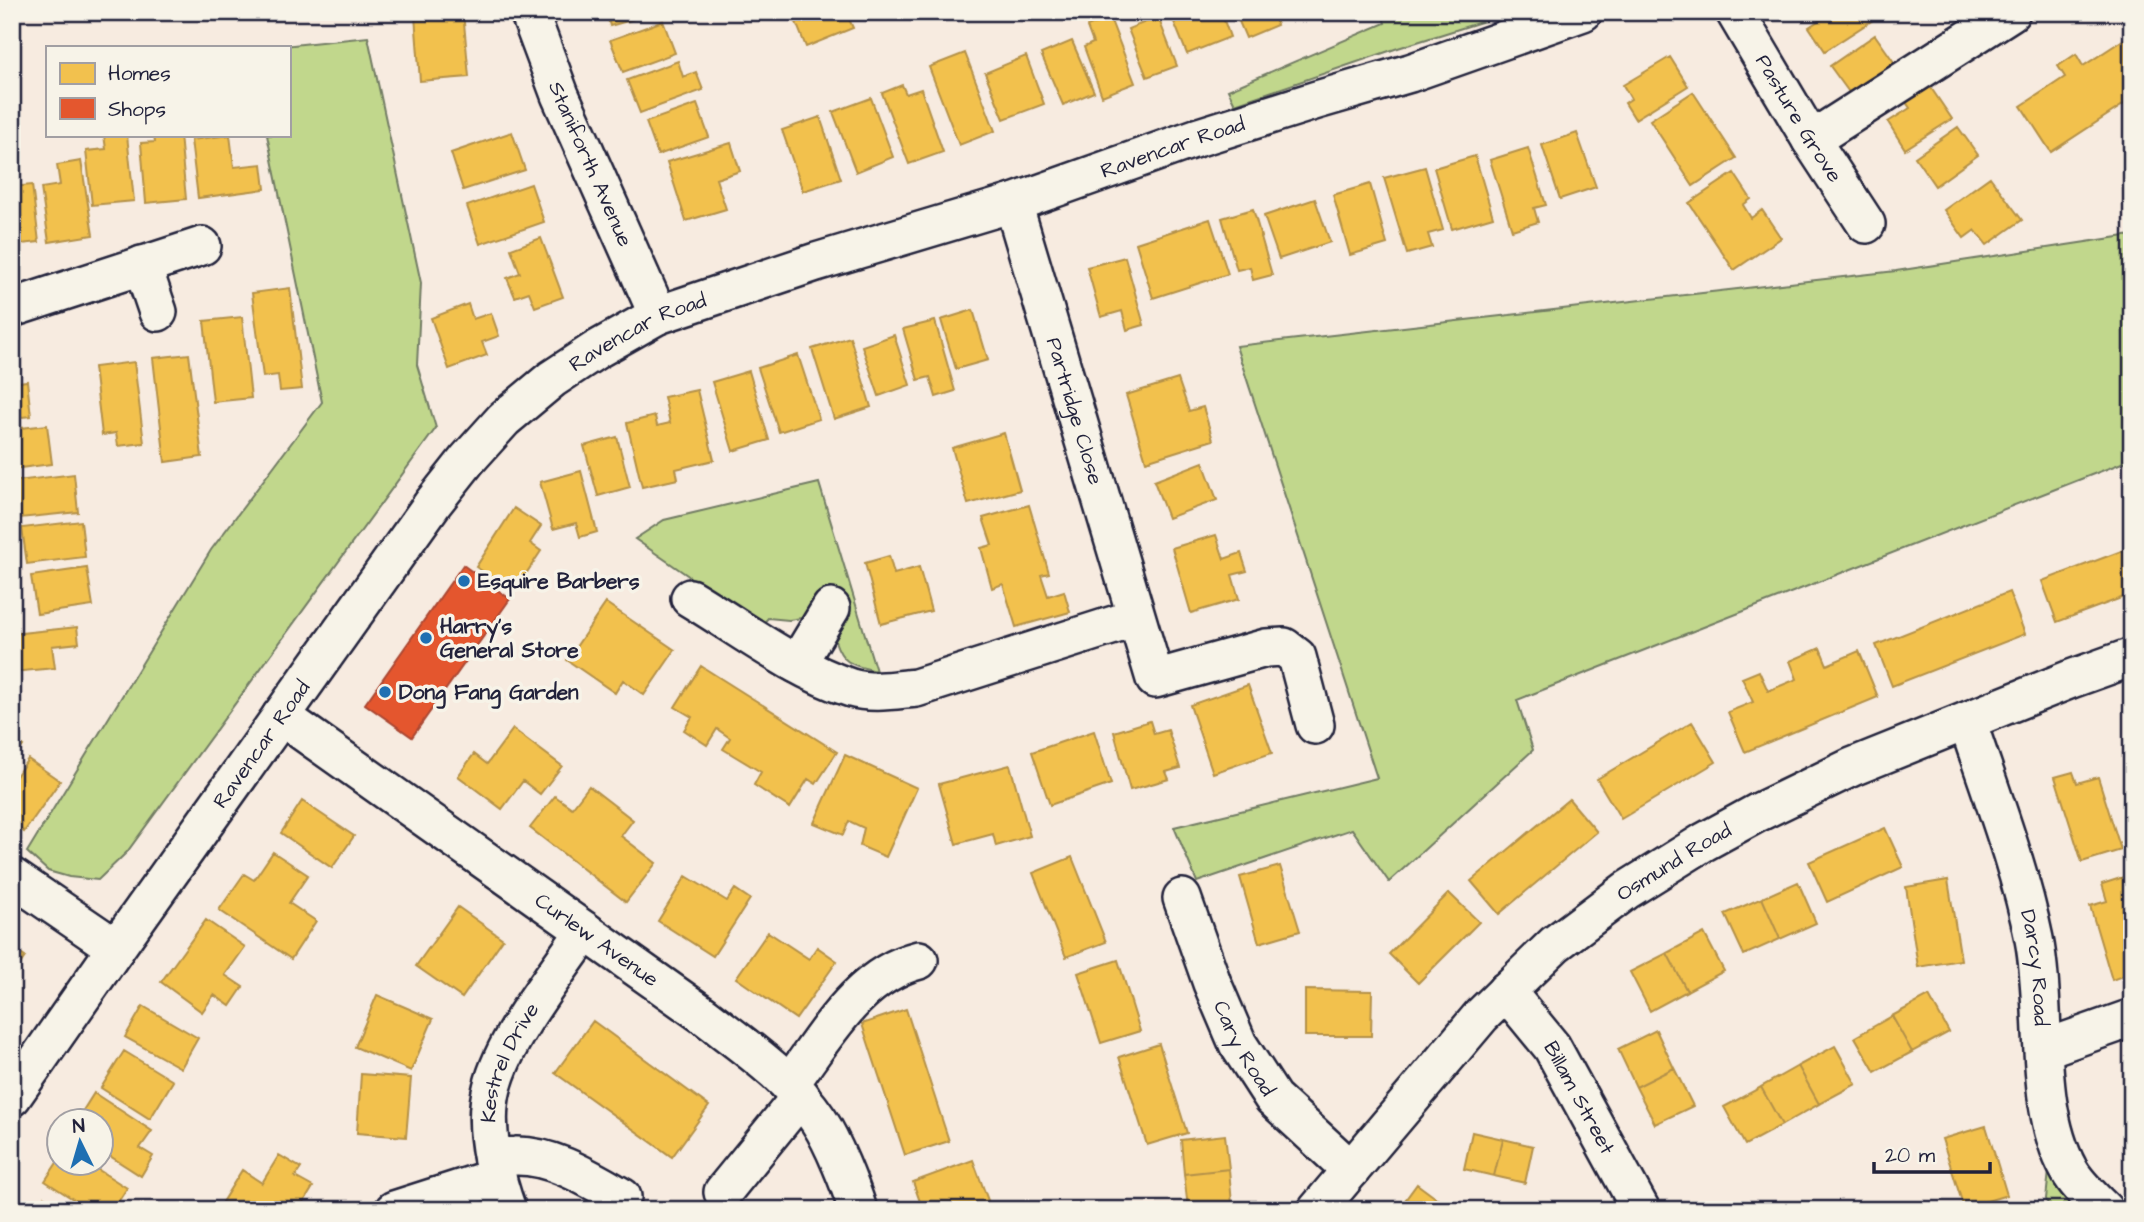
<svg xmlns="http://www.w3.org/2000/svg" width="2144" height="1222" viewBox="0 0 2144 1222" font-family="'Architects Daughter',sans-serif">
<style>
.green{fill:#c1d78c;stroke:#727c64;stroke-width:2}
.homes{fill:#f2c14e;stroke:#b49148;stroke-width:2}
.shops{fill:#e4572e;stroke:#aa4732;stroke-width:2}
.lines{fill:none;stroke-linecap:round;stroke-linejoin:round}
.minor-casing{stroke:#22223b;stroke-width:42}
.minor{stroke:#f7f3e8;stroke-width:37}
.poi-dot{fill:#1f6fb2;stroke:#f7f3e8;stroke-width:2.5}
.labels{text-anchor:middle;stroke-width:7;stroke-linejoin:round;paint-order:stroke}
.street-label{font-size:21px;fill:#22223b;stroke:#f7f3e8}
.poi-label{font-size:21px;font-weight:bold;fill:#22223b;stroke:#f7f3e8;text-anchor:start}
</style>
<rect width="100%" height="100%" fill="#f7ebe0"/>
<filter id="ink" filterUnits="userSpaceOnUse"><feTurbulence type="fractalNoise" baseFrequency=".0143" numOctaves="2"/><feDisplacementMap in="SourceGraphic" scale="14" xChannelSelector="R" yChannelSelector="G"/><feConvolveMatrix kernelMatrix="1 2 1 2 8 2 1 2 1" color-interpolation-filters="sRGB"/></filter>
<g filter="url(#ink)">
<path class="green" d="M1381 12H1513L1398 48 1235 104 1228 90 1385 23Z
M368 37 421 283 417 365 436 428 127 852 98 880 69 877 48 871 27 852 211 550 322 402 267 135H289V47H274Z
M2132 235V459L1517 700 1533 750 1389 882 1352 829 1197 882 1174 827 1377 778 1236 346 1896 271Z
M819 483 876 671C853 665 843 665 835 641L849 615 823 597 808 617 789 620 768 618 761 626 635 539 664 520Z
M2049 1171 2078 1210H2050L2046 1199Z"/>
<path class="homes" d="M463 12 469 77 420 81 415 16Z
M606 12H652V14L610 26Z
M792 12H846L853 28 806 47Z
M1170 12H1221L1230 37 1187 54Z
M1235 12H1272L1277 25 1246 38Z
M1283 12H1302L1286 19Z
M1832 12H1876L1879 16 1825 51 1809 27Z
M1158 17 1177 66 1147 77 1128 29Z
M1110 18 1135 83 1102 96 1084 47 1093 43 1087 27Z
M663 21 675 53 623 72 610 40Z
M2132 34V99L2051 152 2021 106 2065 77 2058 66 2076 54 2083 66Z
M1875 35 1896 65 1851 95 1830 66Z
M1072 41 1094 92 1063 105 1041 54Z
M965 53 995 131 959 145 929 67Z
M1026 56 1044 104 1004 119 985 73Z
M1670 57 1688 86 1635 119 1625 103 1631 99 1623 85Z
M678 61 683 77 696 72 703 90 640 113 627 80Z
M1927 82 1952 119 1905 149 1888 122 1910 108 1903 98Z
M902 85 906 94 921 89 943 152 909 164 882 93Z
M1693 92 1736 158 1693 186 1650 120Z
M871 98 893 157 856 172 833 112Z
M697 104 709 137 658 155 646 122Z
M820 117 841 179 803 191 782 130Z
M1958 127 1978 155 1935 186 1915 157Z
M512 132 525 170 463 190 451 153Z
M1577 133 1596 187 1560 199 1542 145Z
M104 135H127L134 201 92 205 86 151 106 149Z
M154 135H180L186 199 146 203 141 143 155 142Z
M230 135 234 167 262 164 265 189 198 198 191 140Z
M731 143 740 171 716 179 726 209 686 221 667 162Z
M1528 148 1546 205 1534 208 1538 222 1512 230 1490 160Z
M1475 156 1493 217 1452 229 1434 168Z
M81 161 93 235 49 242 41 188 60 185 57 165Z
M1425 167 1443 230 1428 234 1432 247 1407 254 1384 178Z
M1734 173 1751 199 1743 205 1751 218 1762 210 1781 238 1734 270 1689 203Z
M1990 177 2022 220 1987 245 1975 230 1964 238 1944 210Z
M531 184 544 222 480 244 467 206Z
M1370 184 1387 244 1350 255 1333 195Z
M32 185 39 242 12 245V187Z
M1315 199 1330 242 1279 259 1264 216Z
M1253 209 1272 275 1253 280 1250 267 1237 270 1222 218Z
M1210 219 1228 274 1153 298 1136 243Z
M541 238 563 297 535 307 529 292 515 297 507 278 520 273 511 249Z
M1125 257 1144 325 1127 330 1122 311 1101 317 1087 267Z
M290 288 302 389 280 391 278 375 263 377 252 293Z
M468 304 473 319 491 313 499 336 482 342 487 355 449 369 431 318Z
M973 310 988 360 956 369 941 320Z
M242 317 251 398 213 402 204 321Z
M935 321 955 391 936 397 930 377 918 380 903 329Z
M894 335 910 385 879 396 862 346Z
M850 337 871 407 834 419 812 349Z
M189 354 202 457 165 462 153 358Z
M798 355 819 419 779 432 758 368Z
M134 362 144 443 118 446 116 433 102 435 94 367Z
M749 371 769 440 733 451 712 382Z
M1178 379 1189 411 1203 407 1213 440 1146 461 1126 395Z
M27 381 31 416 12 418V383Z
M697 390 714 460 676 469 678 479 642 487 627 423 655 416 657 426 670 423 664 397Z
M47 425 52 464 12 469V429Z
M1004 433 1020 490 968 504 952 448Z
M617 437 630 487 598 496 584 446Z
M1203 462 1217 500 1168 518 1154 481Z
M581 471 597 532 580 537 576 523 553 529 540 482Z
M74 474 78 512 20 518 16 481Z
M1029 505 1049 573 1041 575 1048 596 1064 591 1070 612 1016 627 1003 584 992 588 981 548 992 545 983 518Z
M514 508 541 526 530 543 541 551 514 592 476 567Z
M81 521 85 557 27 564 22 528Z
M1216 535 1224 559 1241 553 1247 571 1232 575 1239 599 1191 613 1172 548Z
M2132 547V594L2057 622 2042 581Z
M889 556 894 574 919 567 931 611 881 624 865 563Z
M87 568 93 606 37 614 31 576Z
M2009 592 2025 634 1892 686 1876 645Z
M606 603 675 650 644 695 623 680 615 693 567 660Z
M77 627 79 643 52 646 55 668 12 672V634Z
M1820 648 1827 665 1859 651 1878 697 1745 752 1728 712 1753 702 1742 678 1759 671 1768 691 1797 679 1790 661Z
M701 666 837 752 816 784 808 779 790 808 754 785 761 772 723 749 730 738 717 729 707 745 684 730 692 717 675 707Z
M1248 685 1272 753 1213 773 1190 705Z
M1150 721 1154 734 1168 730 1180 768 1166 772 1169 779 1130 790 1114 732Z
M1692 722 1716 762 1621 819 1597 779Z
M513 729 562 766 540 794 523 781 502 809 458 776 474 754 487 764Z
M1094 731 1111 784 1050 805 1032 752Z
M12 738 23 746 12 761Z
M845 755 917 788 886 857 860 846 864 828 849 821 843 835 814 823Z
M28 759 60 781 24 832 12 823V782Z
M1010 765 1030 836 996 846 993 834 956 844 939 784Z
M2073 772 2077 783 2098 777 2121 850 2082 862 2055 777Z
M589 786 633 820 621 836 656 863 626 902 530 828 555 796 572 808Z
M1569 799 1597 832 1499 914 1471 881Z
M302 801 354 836 332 868 281 833Z
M1885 828 1903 867 1827 902 1809 862Z
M273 852 308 875 289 903 316 921 291 959 219 910 244 874 254 880Z
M1072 857 1106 942 1066 957 1033 873Z
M1280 866 1300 931 1259 943 1240 877Z
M686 876 727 901 735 889 750 899 713 956 658 921Z
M2127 876 2132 893V988L2130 989 2125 975 2112 980 2090 906 2107 901 2102 884Z
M1948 880 1961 960 1918 967 1906 887Z
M1798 882 1816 923 1780 939 1762 898Z
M1449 893 1479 922 1418 983 1389 954Z
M1762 898 1780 939 1744 955 1725 914Z
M458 907 503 939 462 998 416 966Z
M206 920 245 947 225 975 243 987 230 1006 214 995 202 1012 161 982Z
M768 932 809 959 817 947 837 961 796 1019 736 978Z
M1704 933 1724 971 1687 991 1667 953Z
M12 948 25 957 12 976Z
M1667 953 1687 991 1650 1011 1630 972Z
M1118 960 1140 1031 1101 1043 1078 973Z
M1305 990 1372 991 1371 1036H1305Z
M377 995 433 1019 411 1071 355 1047Z
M1929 996 1949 1032 1912 1052 1892 1016Z
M143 1006 198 1038 181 1068 125 1037Z
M906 1009 949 1141 905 1155 862 1024Z
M1892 1016 1912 1052 1875 1072 1855 1037Z
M593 1021 709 1106 672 1157 555 1073Z
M1656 1030 1674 1068 1636 1087 1618 1049Z
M1159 1044 1187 1133 1147 1145 1119 1057Z
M1835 1046 1856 1084 1819 1104 1798 1066Z
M124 1051 173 1081 150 1119 101 1088Z
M1798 1066 1819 1104 1782 1125 1761 1087Z
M1674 1068 1693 1106 1655 1124 1636 1087Z
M361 1074 411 1078 406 1137 357 1133Z
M1761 1087 1782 1125 1745 1145 1724 1107Z
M94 1093 152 1131 140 1148 153 1156 141 1176 102 1151V1120H77Z
M1986 1126 2007 1195 1964 1208 1942 1139Z
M1472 1132 1503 1139 1494 1176 1464 1169Z
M1225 1135 1229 1169 1184 1174 1181 1140Z
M1503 1139 1533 1146 1525 1183 1494 1176Z
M279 1155 301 1168 295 1177 313 1187 299 1210H224L219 1207 242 1170 262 1183Z
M60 1158V1162H86L127 1188 113 1210H90L45 1181Z
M973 1160 990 1206 979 1210H923L913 1182Z
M1229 1169 1232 1204 1188 1208 1184 1174Z
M1417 1184 1452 1210H1398Z
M44 1197 65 1210H37Z"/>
<path class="shops" d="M463 565 510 599 412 737 365 704Z"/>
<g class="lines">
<defs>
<g id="minor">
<path id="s1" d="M529 12 560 95 658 315"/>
<path id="s2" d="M1735 12 1811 140 1866 224"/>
<path d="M1811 140 2011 12"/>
<path id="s3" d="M1013 203 1155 679 1266 648 1284 647 1297 657 1315 725"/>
<path d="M142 265 158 312"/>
<path d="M12 308 202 246"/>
<path d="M690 598C740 628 795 670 851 688 872 694 894 690 916 688L1136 618"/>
<path d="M797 664 831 608"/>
<path id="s4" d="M281 716 705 1016C745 1047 790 1077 819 1121 833 1142 850 1185 858 1210"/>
<path id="s5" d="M1967 721C1991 793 2019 865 2034 939 2048 1010 2033 1106 2069 1170 2077 1185 2092 1198 2104 1210"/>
<path d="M12 877 116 948"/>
<path id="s6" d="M1182 898 1212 983 1238 1044 1273 1098 1351 1170"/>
<path id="s7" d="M1506 991 1552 1047 1641 1210"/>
<path d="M2044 1049 2132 1018"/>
<path d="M789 1085C825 1037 858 975 919 960"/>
<path id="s8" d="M12 1097 116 948 433 503 467 460 504 419 552 379 596 350 658 315 816 262 1013 203 1196 138 1317 100 1410 73 1583 12"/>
<path d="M493 1160C500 1158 508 1156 515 1156 553 1155 590 1179 622 1197"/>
<path d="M723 1192 801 1096"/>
<path d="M394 1210 497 1177"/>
<path id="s9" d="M507 1210C494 1173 482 1127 492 1088 505 1036 555 976 585 931"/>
<path id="s10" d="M1317 1210 1481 1016 1555 944 1627 890 1704 842 1757 813 1852 767 2071 679 2132 657"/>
</g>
</defs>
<use href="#minor" class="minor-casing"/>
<use href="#minor" class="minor"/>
</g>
</g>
<g class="poi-dot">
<circle cx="464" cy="581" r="7"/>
<circle cx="426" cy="638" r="7"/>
<circle cx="385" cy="692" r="7"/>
</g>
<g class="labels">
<g class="street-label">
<text dy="7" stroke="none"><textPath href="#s2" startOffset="124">Pasture Grove</textPath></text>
<text dy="7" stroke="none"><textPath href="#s8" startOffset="1566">Ravencar Road</textPath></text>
<text dy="7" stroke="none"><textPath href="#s1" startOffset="164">Staniforth Avenue</textPath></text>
<text dy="7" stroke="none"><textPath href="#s8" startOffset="999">Ravencar Road</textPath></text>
<text dy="7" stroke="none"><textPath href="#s3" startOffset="217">Partridge Close</textPath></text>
<text dy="7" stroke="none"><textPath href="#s8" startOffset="432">Ravencar Road</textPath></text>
<text dy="7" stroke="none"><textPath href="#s10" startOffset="502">Osmund Road</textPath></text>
<text dy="7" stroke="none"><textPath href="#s4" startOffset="387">Curlew Avenue</textPath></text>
<text dy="7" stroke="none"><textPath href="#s5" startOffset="257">Darcy Road</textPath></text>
<text dy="7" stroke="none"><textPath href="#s6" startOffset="163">Cary Road</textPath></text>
<text dy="7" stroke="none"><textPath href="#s9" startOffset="154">Kestrel Drive</textPath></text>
<text dy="7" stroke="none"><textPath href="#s7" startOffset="130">Billam Street</textPath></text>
</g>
<g class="poi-label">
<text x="478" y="588">Esquire Barbers</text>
<text x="440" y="633">Harry's<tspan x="440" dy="24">General Store</tspan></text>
<text x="399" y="699">Dong Fang Garden</text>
</g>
</g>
<rect width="2144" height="1222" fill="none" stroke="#f7f3e8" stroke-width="42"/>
<rect x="21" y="21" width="2102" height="1180" fill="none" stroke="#22223b" stroke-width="2.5" filter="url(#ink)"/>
<rect x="46" y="46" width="245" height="91" fill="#f7f3e8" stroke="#a29fa3" stroke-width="2"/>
<rect x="60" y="63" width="35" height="21" fill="#f2c14e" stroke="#a29fa3" stroke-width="2"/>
<text x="108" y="80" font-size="21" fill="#22223b">Homes</text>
<rect x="60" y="98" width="35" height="21" fill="#e4572e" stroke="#a29fa3" stroke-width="2"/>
<text x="108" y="116" font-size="21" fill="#22223b">Shops</text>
<g transform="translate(80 1142) rotate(355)"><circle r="33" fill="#f7f3e8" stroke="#a29fa3" stroke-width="2"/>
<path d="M0-5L12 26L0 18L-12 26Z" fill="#1f6fb2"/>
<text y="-10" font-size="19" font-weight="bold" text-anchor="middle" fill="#22223b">N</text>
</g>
<path d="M1874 1162v10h116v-10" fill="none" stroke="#22223b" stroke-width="3.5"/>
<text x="1885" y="1162" font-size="21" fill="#22223b" stroke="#f7f3e8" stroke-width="5" paint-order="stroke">20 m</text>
</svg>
